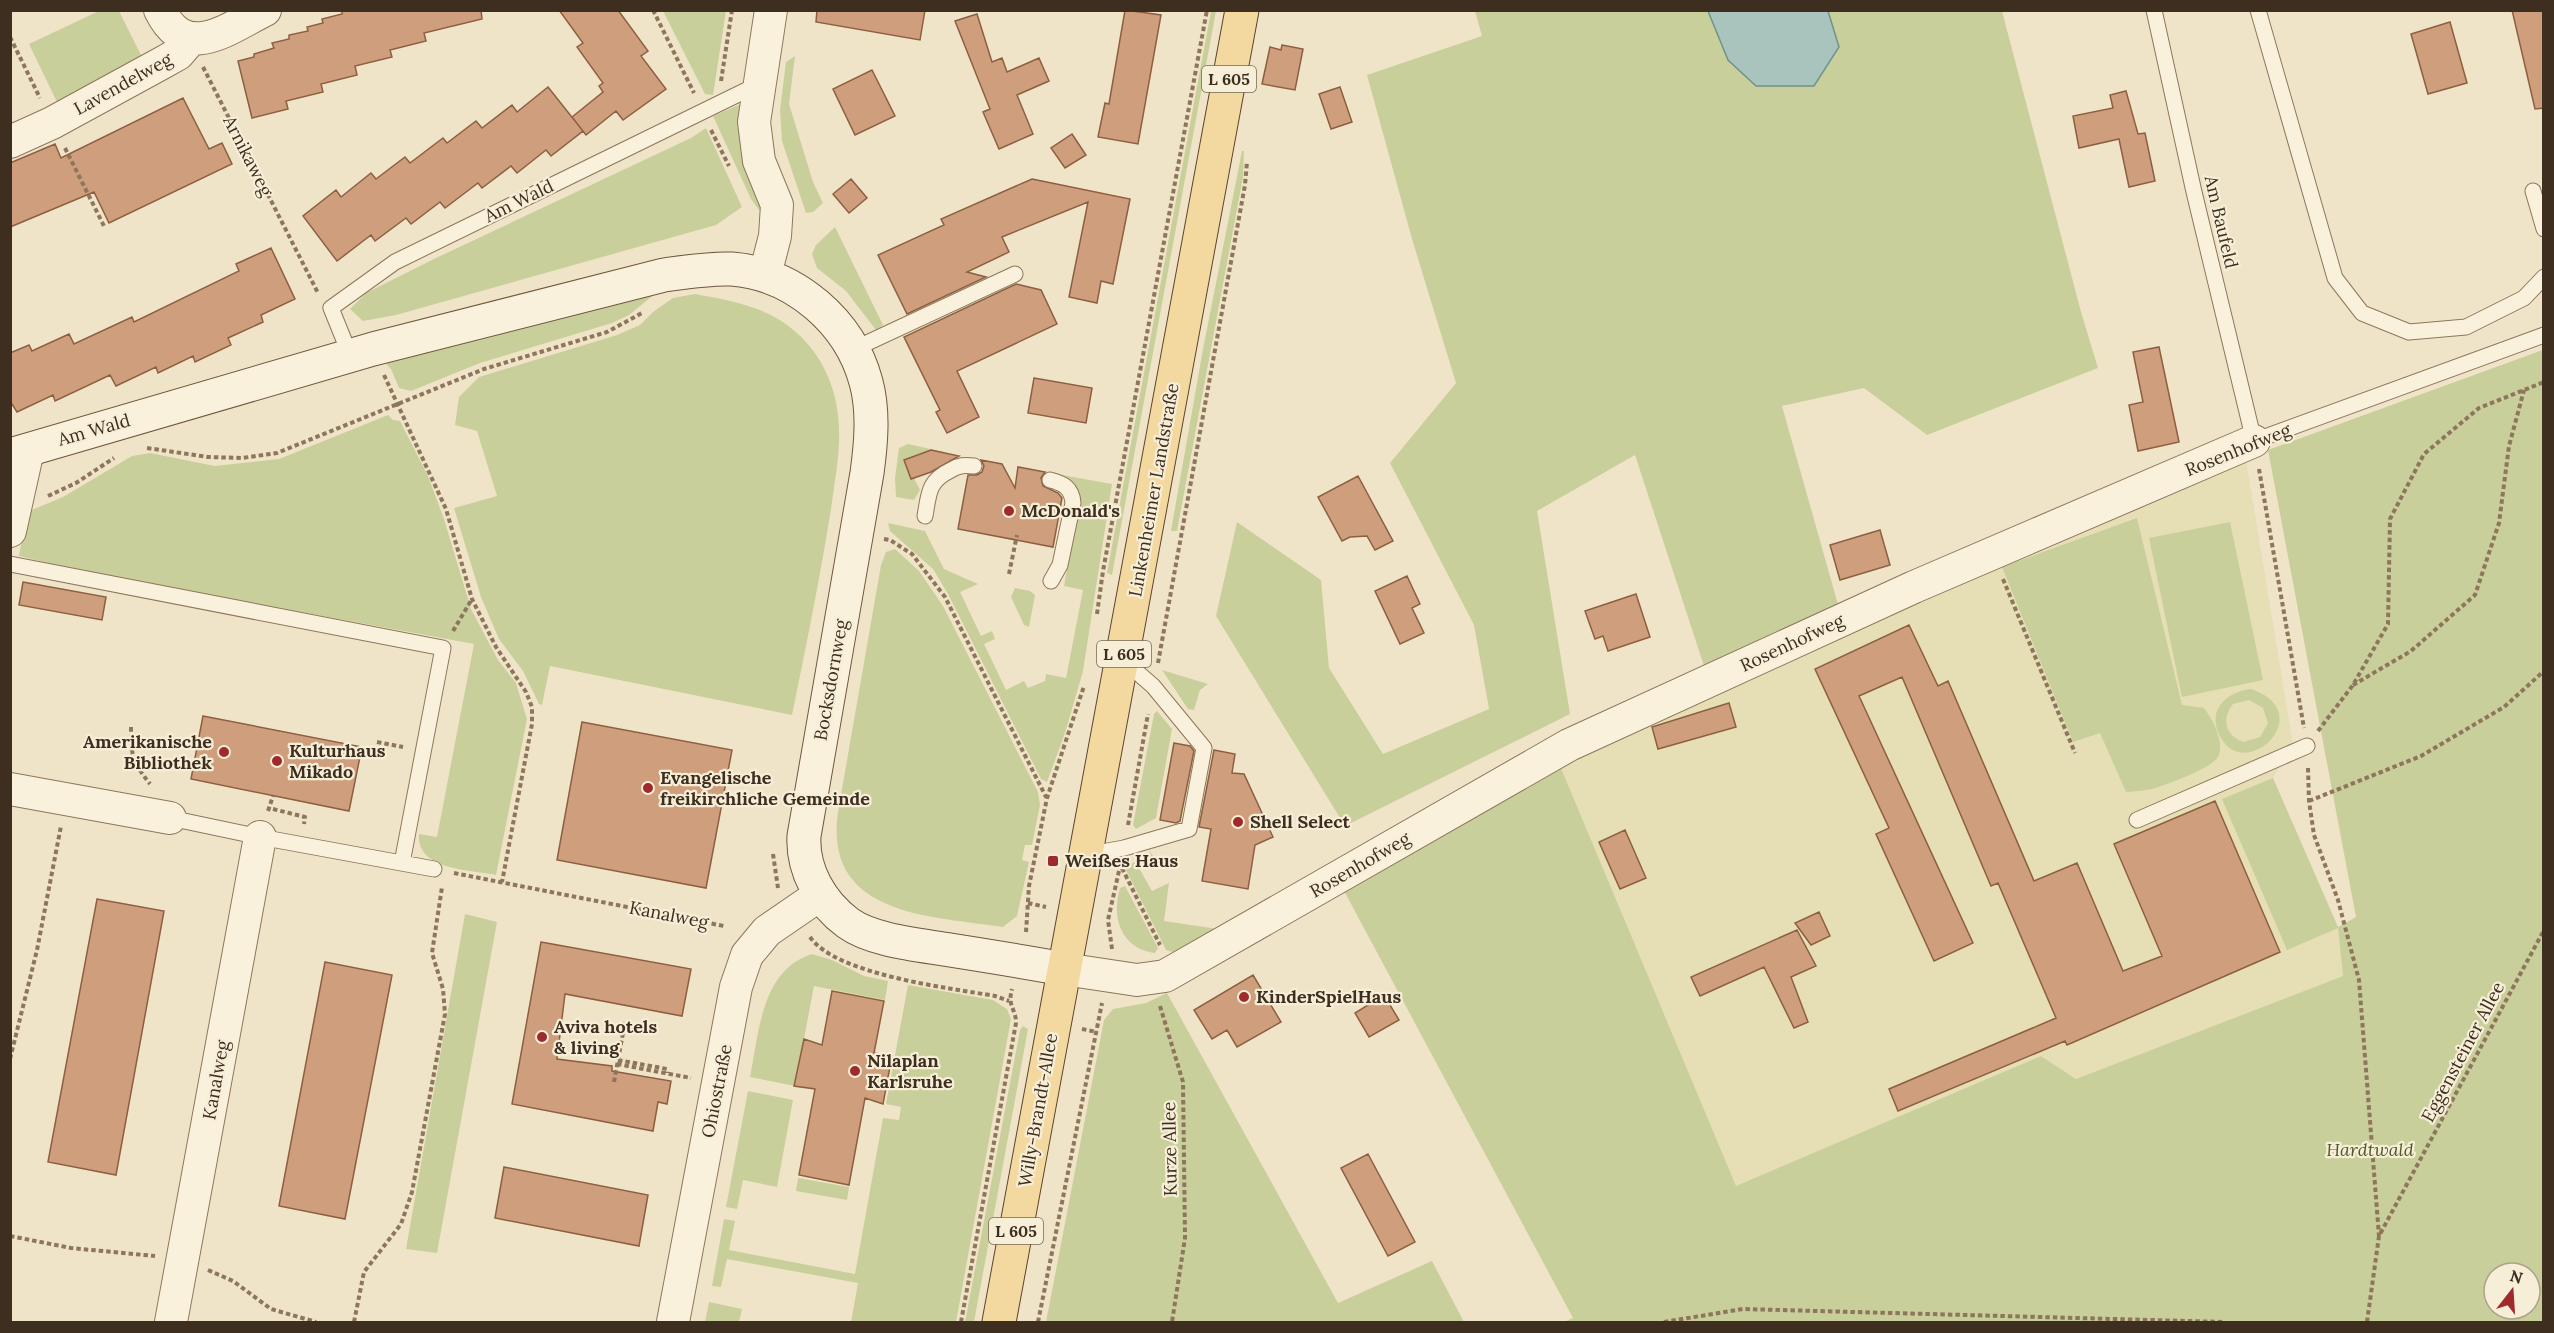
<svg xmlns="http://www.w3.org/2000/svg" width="2554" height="1333" viewBox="0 0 2554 1333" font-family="Lora,serif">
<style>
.farmland{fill:#e6deb5}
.green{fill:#c9cf9b;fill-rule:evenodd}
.water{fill:#a9c4bc;stroke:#6f938a;stroke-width:1.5}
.building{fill:#cf9f7d;stroke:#8d5f41;stroke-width:1.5}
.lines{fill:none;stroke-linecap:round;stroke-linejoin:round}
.lane-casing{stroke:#8d765c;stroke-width:17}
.street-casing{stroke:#8d765c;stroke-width:34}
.secondary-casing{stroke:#6f573f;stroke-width:35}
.primary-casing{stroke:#5b4430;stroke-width:35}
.path{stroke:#8d765c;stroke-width:4;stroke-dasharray:4.5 3;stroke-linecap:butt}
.lane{stroke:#faf1dc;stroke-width:15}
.street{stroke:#faf1dc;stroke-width:32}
.secondary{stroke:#faf1dc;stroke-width:33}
.primary{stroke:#f3d9a0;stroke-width:33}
.poi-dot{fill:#9e2a2b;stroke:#f7eed8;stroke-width:2}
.labels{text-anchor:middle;stroke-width:4.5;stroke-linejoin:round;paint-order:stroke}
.shield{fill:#f7eed8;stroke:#756857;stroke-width:1.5}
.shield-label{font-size:16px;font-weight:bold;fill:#3d2e20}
.street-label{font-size:18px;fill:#3d2e20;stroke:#f7eed8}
.poi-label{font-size:18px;font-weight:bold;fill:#3d2e20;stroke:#f7eed8;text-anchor:start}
.park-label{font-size:18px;font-style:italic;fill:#4d5a26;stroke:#f7eed8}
</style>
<rect width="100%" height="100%" fill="#f0e4c8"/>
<path class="farmland" d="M2246 460 2293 744 2273 778 2338 928 2343 976 2076 1079 2041 1056 1736 1187 1558 761 1999 565Z"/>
<path class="green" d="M1708 10 1728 60 1839 47 1828 11H2002L2081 312 2098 368 1927 435 1864 388 1782 406 1839 608 1705 669 1635 455 1537 511 1570 714 1345 826 1216 616 1237 522 1321 580 1329 668 1383 754 1489 709 1474 625 1390 463 1456 383 1412 239 1367 75 1482 36 1475 11Z
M99 11H119L144 61 57 102 29 44Z
M663 11H726L713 95 705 94Z
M1211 11H1216L1112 575 1107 573Z
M795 56 789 104 813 182 823 203 813 212 806 213 782 141 780 110 786 62Z
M741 104 763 209 759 210 751 199 713 116Z
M706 128 742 207 716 225 396 315 363 321 350 309 366 293 436 258 691 138Z
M1242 151H1244L1243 177 1177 531H1171L1203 349Z
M835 227 883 325 876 330 846 291 817 268 812 254 816 245Z
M656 293 629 315 612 323 480 363 411 391 399 388 391 369 386 364 394 360Z
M695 294C733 301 770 307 799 335 821 355 835 385 838 415 842 446 835 478 831 509 820 578 806 647 792 715L550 666 542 705 539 704 523 671 499 639 481 597 454 508 497 496 477 431 455 425 459 397 479 377 617 335 640 325 653 312 673 298Z
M2543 350V1322H1564L1573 1318 1343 889 1558 761 1736 1186 2041 1056 2076 1079 2343 976 2338 928 2287 950 2222 799 2273 778 2338 927 2356 917 2268 450ZM2494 1273H2530V1309H2494Z
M388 415 393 420 400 421 428 476 444 519 471 609 498 660 516 683 527 719 496 875C469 870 416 870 419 834L437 837 474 644 85 572 19 556 27 512 63 497 132 456 150 453 215 466 279 459Z
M908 444 944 452 924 453 911 479 914 478 920 490 914 500 896 497 895 478 899 448Z
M1051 473 1112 484 1083 671 1065 733 1047 782 1041 779 948 594 933 569 890 531 888 523 925 531 944 569 978 584 960 592 981 636 992 631 995 639 984 644 1006 690 1024 681 1028 688 1045 681 1046 674 1066 678 1083 590 1064 586 1078 507Z
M2137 518 2182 705 2204 708C2213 720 2225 742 2218 757 2213 767 2167 785 2155 788 2146 791 2136 791 2126 792L2100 733 2073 742 2002 567Z
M2230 522 2263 680 2182 697 2149 538Z
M895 549 919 571 943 606 1038 792 1040 805 1032 845H1025L1022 860 1029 862 1017 916 1003 927C930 916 823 916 838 812L881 565 886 552Z
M1015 588 1030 591 1035 595 1029 627 1024 625 1011 597Z
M1162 670 1208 684 1200 690 1194 710 1188 709Z
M2251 689C2322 713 2241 789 2218 732 2208 707 2230 691 2251 689ZM2249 700 2263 708 2268 723 2260 737 2244 742C2225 736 2221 719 2233 704Z
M1157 711 1172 729 1156 818 1136 829 1133 825 1154 714Z
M1150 852 1154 857 1139 868 1152 891 1169 883 1164 921 1224 930 1182 955 1166 950 1125 868Z
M1125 886 1158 948 1155 953C1121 948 1111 918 1120 888Z
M465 914 497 922 437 1253 406 1249Z
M812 954 832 960 864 976 888 981 885 1000 814 986 795 1086 750 1077C759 1033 761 970 812 954Z
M908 985 993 1000 1007 1009 1011 1019 956 1322H851L858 1283 727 1259 721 1287 712 1286 724 1219 735 1221 729 1250 855 1274 883 1118 899 1120 901 1107 886 1104Z
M1167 993 1338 1303 1432 1261 1464 1322H1046L1104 1020 1113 1009 1146 1003Z
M1023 1026 1028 1029 1026 1040 974 1322H965L1020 1030Z
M748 1091 793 1100 777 1187 743 1180 737 1209 726 1207Z
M798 1178 849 1187 847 1200 796 1191Z
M709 1302 742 1309 739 1322H705Z"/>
<path class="water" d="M1708 11H1828L1839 47 1814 86H1756L1728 60Z"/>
<path class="building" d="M342 10H481L482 19 424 33 426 41 390 50 392 57 355 66 357 75 321 84 323 92 286 101 288 109 252 118 238 61 254 57V54L274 48 272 43 289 39V35L308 31 307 27 323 23 322 19 342 14Z
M559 10H618L648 51 641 56 666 89 623 120 616 111 586 135 572 117 603 92 599 86 603 83 577 47 583 43Z
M817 10H925L920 40 816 22Z
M1125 10 1161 15 1138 144 1098 137 1105 103 1109 104Z
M2512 10H2544V108L2535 109Z
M977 14 992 62 1002 58 1007 72 1039 58 1049 81 1017 95 1033 134 999 149 983 112 990 109 955 21Z
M2450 22 2467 83 2428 94 2411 34Z
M1282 45 1303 49 1295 90 1262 84 1270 47 1281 50Z
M872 70 895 116 855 135 833 89Z
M548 87 583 131 551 156 546 150 517 173 511 166 482 188 478 183 445 208 440 202 411 224 406 218 375 241 371 235 337 261 303 216 336 190 341 197 371 173 376 179 405 157 410 163 443 138 447 143 476 121 482 128 512 105 517 112Z
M1340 87 1352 122 1331 129 1319 94Z
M2126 91 2138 134 2145 133 2155 181 2129 187 2119 139 2079 148 2073 116 2113 108 2110 95Z
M183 98 209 149 222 143 232 164 109 223 94 192 10 227V163L55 144 61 158Z
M1072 134 1086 155 1065 168 1051 148Z
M851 179 867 198 849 213 833 194Z
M1032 179 1130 199 1113 284 1101 281 1097 303 1069 297 1088 202 1002 237 1009 252 967 272 986 277 907 314 878 255 944 225 941 219Z
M271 248 295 299 261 315 263 322 228 338 231 345 195 362 193 356 158 373 156 367 116 386 110 375 55 401 53 395 17 412 10 401V353L29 345 32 351 69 334 74 344 132 317 134 322 239 271 236 264Z
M1016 284 1041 290 1057 324 957 371 979 417 947 433 936 412 940 410 904 337Z
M2159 347 2179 442 2138 451 2129 405 2143 402 2133 352Z
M1034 378 1092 388 1086 423 1028 413Z
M931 450 959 456 931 472 911 479 904 460Z
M981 460 1002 464 1015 488 1018 467 1045 472 1041 478 1043 486 1058 493 1062 498 1053 547 958 529 968 475H977L982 472 984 466Z
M1358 476 1393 541 1375 550 1367 536 1350 537 1342 541 1318 497Z
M1880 530 1890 565 1840 580 1830 545Z
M1407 576 1420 604 1412 608 1424 633 1400 644 1375 591Z
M23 582 106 597 102 620 19 605Z
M1636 594 1650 637 1608 651 1603 636 1595 639 1585 611Z
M1909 625 1938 686 1948 681 2034 881 2077 863 2123 971 2162 956 2114 844 2215 801 2280 952 2067 1045 2065 1041 1898 1111 1889 1089 2056 1018 1998 883 1991 886 1902 677 1859 696 1973 943 1934 961 1876 834 1889 828 1815 669Z
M1729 703 1736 727 1658 749 1652 727Z
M203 716 362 747 349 811 191 779Z
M582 722 732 750 706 888 557 860Z
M1174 743 1190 746 1194 751 1180 821 1176 823 1160 820Z
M1214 750 1235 754 1232 773 1244 774 1273 837 1255 845 1248 889 1202 881 1211 829 1199 827Z
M1625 830 1646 878 1620 889 1599 842Z
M97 899 164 911 116 1175 48 1162Z
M1819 912 1830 936 1811 945 1795 923Z
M1797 930 1816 966 1791 977 1808 1022 1794 1028 1764 967 1700 996 1691 977Z
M541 942 691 969 682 1016 565 994 557 1059 612 1066V1071L671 1081 667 1104 658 1102 653 1131 512 1104Z
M325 962 392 975 345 1219 279 1206Z
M1253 975 1281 1022 1237 1047 1227 1030 1212 1039 1194 1010Z
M832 991 884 1001 874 1053 892 1056 883 1104 865 1098 849 1185 799 1175 815 1089 794 1086 804 1039 822 1045Z
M1384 995 1399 1020 1369 1037 1355 1013Z
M1368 1154 1415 1242 1388 1256 1341 1168Z
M504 1167 648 1195 639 1246 495 1218Z"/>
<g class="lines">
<defs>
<path id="lane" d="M2154 10 2194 192 2254 441 2544 335
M2258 10 2335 278 2362 313 2409 332 2466 327 2524 298 2544 277
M2533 191 2544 229
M854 349 1015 274
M350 355 331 308 395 262 759 84
M1050 480C1063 483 1072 488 1073 503L1060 565 1051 581
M925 516C929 493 928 481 951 470 959 465 965 465 974 466
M10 564 443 648 402 863
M170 818 260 837 434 869
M2137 820 2307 746
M1085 855 1124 848 1189 829 1204 748 1153 686 1123 660"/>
<path id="street" d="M160 10C186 63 227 29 265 10
M10 142 52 123 162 63 178 54 191 39
M765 275 775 236 777 205 759 161 754 122 771 10
M10 531 28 450
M10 789 170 818
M1064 969 1137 980 1165 976 1569 745 1914 587 2254 441
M171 1322 260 837
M673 1322 736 987 747 955 767 931 821 894"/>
<path id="secondary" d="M10 455 373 349 664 275C686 272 709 268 732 269 795 274 850 322 866 382 874 411 871 444 867 473L804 836C802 870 821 903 848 923 873 941 920 945 950 950 988 956 1026 962 1064 969"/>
<path id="primary" d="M999 1322 1242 10"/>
</defs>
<use href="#lane" class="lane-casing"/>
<use href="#street" class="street-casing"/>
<use href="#secondary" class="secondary-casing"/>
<use href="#primary" class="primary-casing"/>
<path class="path" d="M653 10 694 93
M10 37 40 98
M203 67 318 293
M721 81 732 10
M711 130 729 166
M65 148 104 226
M384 375 446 509 472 599 496 647 526 692 532 707V724L502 882
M147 448 208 457 242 458 277 453 484 369 607 332 642 313
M2259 469 2304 728
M48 496 76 483 114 458
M884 539 890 540 912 554 945 597 1046 797
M1009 574 1017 535
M2003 579 2075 753
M1097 614 1103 571 1207 10
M453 631 472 599
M1158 663 1245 185 1247 162
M2353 685 2411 651 2475 595 2499 523 2509 446 2524 390
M131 727C131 756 132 761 150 784
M2318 731 2353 685 2388 624 2390 519 2424 454 2479 408 2544 382
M377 742 403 747
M2308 768 2309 801 2314 835 2338 900 2359 980 2379 1236
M2309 801 2421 756 2504 707 2544 671
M273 809 305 817 304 824
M268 811 273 796
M1128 825 1148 714
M773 854 778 888
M1122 868 1160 945
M454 873 724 926
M1028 903 1046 907
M1026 932 1029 886 1047 798 1084 686
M810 937C836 975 950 988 995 996L1009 1001
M1112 949 1108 920 1119 871
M1160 1006 1183 1082 1185 1238 1172 1322
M1082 1029 1097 1032
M10 1059 37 950 61 826
M618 1060 667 1069V1073
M617 1064 691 1078
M614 1082 625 1022
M10 1236 71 1248 155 1256
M208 1270 233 1281 271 1309 316 1322
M354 1322 364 1272 401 1224 412 1192 445 1014 443 989 432 953 442 887
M961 1322 1016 1023C1016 1008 1007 1007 1012 989
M1038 1322 1102 1003
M1664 1322 1743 1309 2225 1322
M2367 1322 2379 1236 2544 930"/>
<use href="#lane" class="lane"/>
<use href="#street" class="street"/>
<use href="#secondary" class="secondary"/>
<use href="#primary" class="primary"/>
</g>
<g class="poi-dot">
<circle cx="1009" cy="511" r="6"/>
<circle cx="224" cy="752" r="6"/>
<circle cx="277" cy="761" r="6"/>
<circle cx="648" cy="788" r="6"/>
<circle cx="1238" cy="822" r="6"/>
<rect x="1047" y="855" width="12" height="12" rx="3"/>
<circle cx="1244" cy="997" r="6"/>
<circle cx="542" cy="1037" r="6"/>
<circle cx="855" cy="1071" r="6"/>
</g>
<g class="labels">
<g class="shield">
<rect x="1202" y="66" width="54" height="26" rx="4.5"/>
<rect x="1097" y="641" width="54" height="26" rx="4.5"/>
<rect x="989" y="1218" width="54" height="26" rx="4.5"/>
</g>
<g class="shield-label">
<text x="1229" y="85">L 605</text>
<text x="1124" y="660">L 605</text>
<text x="1016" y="1237">L 605</text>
</g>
<g class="street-label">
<text transform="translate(123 84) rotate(-29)" y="6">Lavendelweg</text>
<text transform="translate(248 156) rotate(63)" y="6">Arnikaweg</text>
<text transform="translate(519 201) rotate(-26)" y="6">Am Wald</text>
<text transform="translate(2221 222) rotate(77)" y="6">Am Baufeld</text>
<text transform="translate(94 430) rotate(-16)" y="6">Am Wald</text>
<text transform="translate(2238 450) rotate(-22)" y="6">Rosenhofweg</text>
<text transform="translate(1154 490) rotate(-80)" y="6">Linkenheimer Landstraße</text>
<text transform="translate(1792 643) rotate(-25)" y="6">Rosenhofweg</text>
<text transform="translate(831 680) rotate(-80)" y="6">Bocksdornweg</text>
<text transform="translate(1360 865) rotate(-30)" y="6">Rosenhofweg</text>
<text transform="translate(669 915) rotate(11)" y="6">Kanalweg</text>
<text transform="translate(2463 1052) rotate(-62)" y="6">Eggensteiner Allee</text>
<text transform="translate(216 1080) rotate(-80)" y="6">Kanalweg</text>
<text transform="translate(717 1091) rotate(-79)" y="6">Ohiostraße</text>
<text transform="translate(1038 1110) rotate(-80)" y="6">Willy-Brandt-Allee</text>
<text transform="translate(1170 1149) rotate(-91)" y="6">Kurze Allee</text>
</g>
<g class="poi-label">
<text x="1021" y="517">McDonald's</text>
<text x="212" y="748" text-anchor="end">Amerikanische<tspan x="212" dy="21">Bibliothek</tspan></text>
<text x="289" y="757">Kulturhaus<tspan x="289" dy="21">Mikado</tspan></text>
<text x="660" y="784">Evangelische<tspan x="660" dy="21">freikirchliche Gemeinde</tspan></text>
<text x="1250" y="828">Shell Select</text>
<text x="1065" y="867">Weißes Haus</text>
<text x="1256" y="1003">KinderSpielHaus</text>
<text x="554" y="1033">Aviva hotels<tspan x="554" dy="21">&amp; living</tspan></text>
<text x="867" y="1067">Nilaplan<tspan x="867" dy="21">Karlsruhe</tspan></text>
</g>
<g class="park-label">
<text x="2370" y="1156">Hardtwald</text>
</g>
</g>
<rect width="2554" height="1333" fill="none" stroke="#3d2e20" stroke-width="24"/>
<g transform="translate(2512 1291) rotate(17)"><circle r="28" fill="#f7eed8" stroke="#ada18e" stroke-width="1.5"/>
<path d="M0-4.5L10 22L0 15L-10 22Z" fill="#9e2a2b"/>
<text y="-9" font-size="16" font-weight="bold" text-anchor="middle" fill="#3d2e20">N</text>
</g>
</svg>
